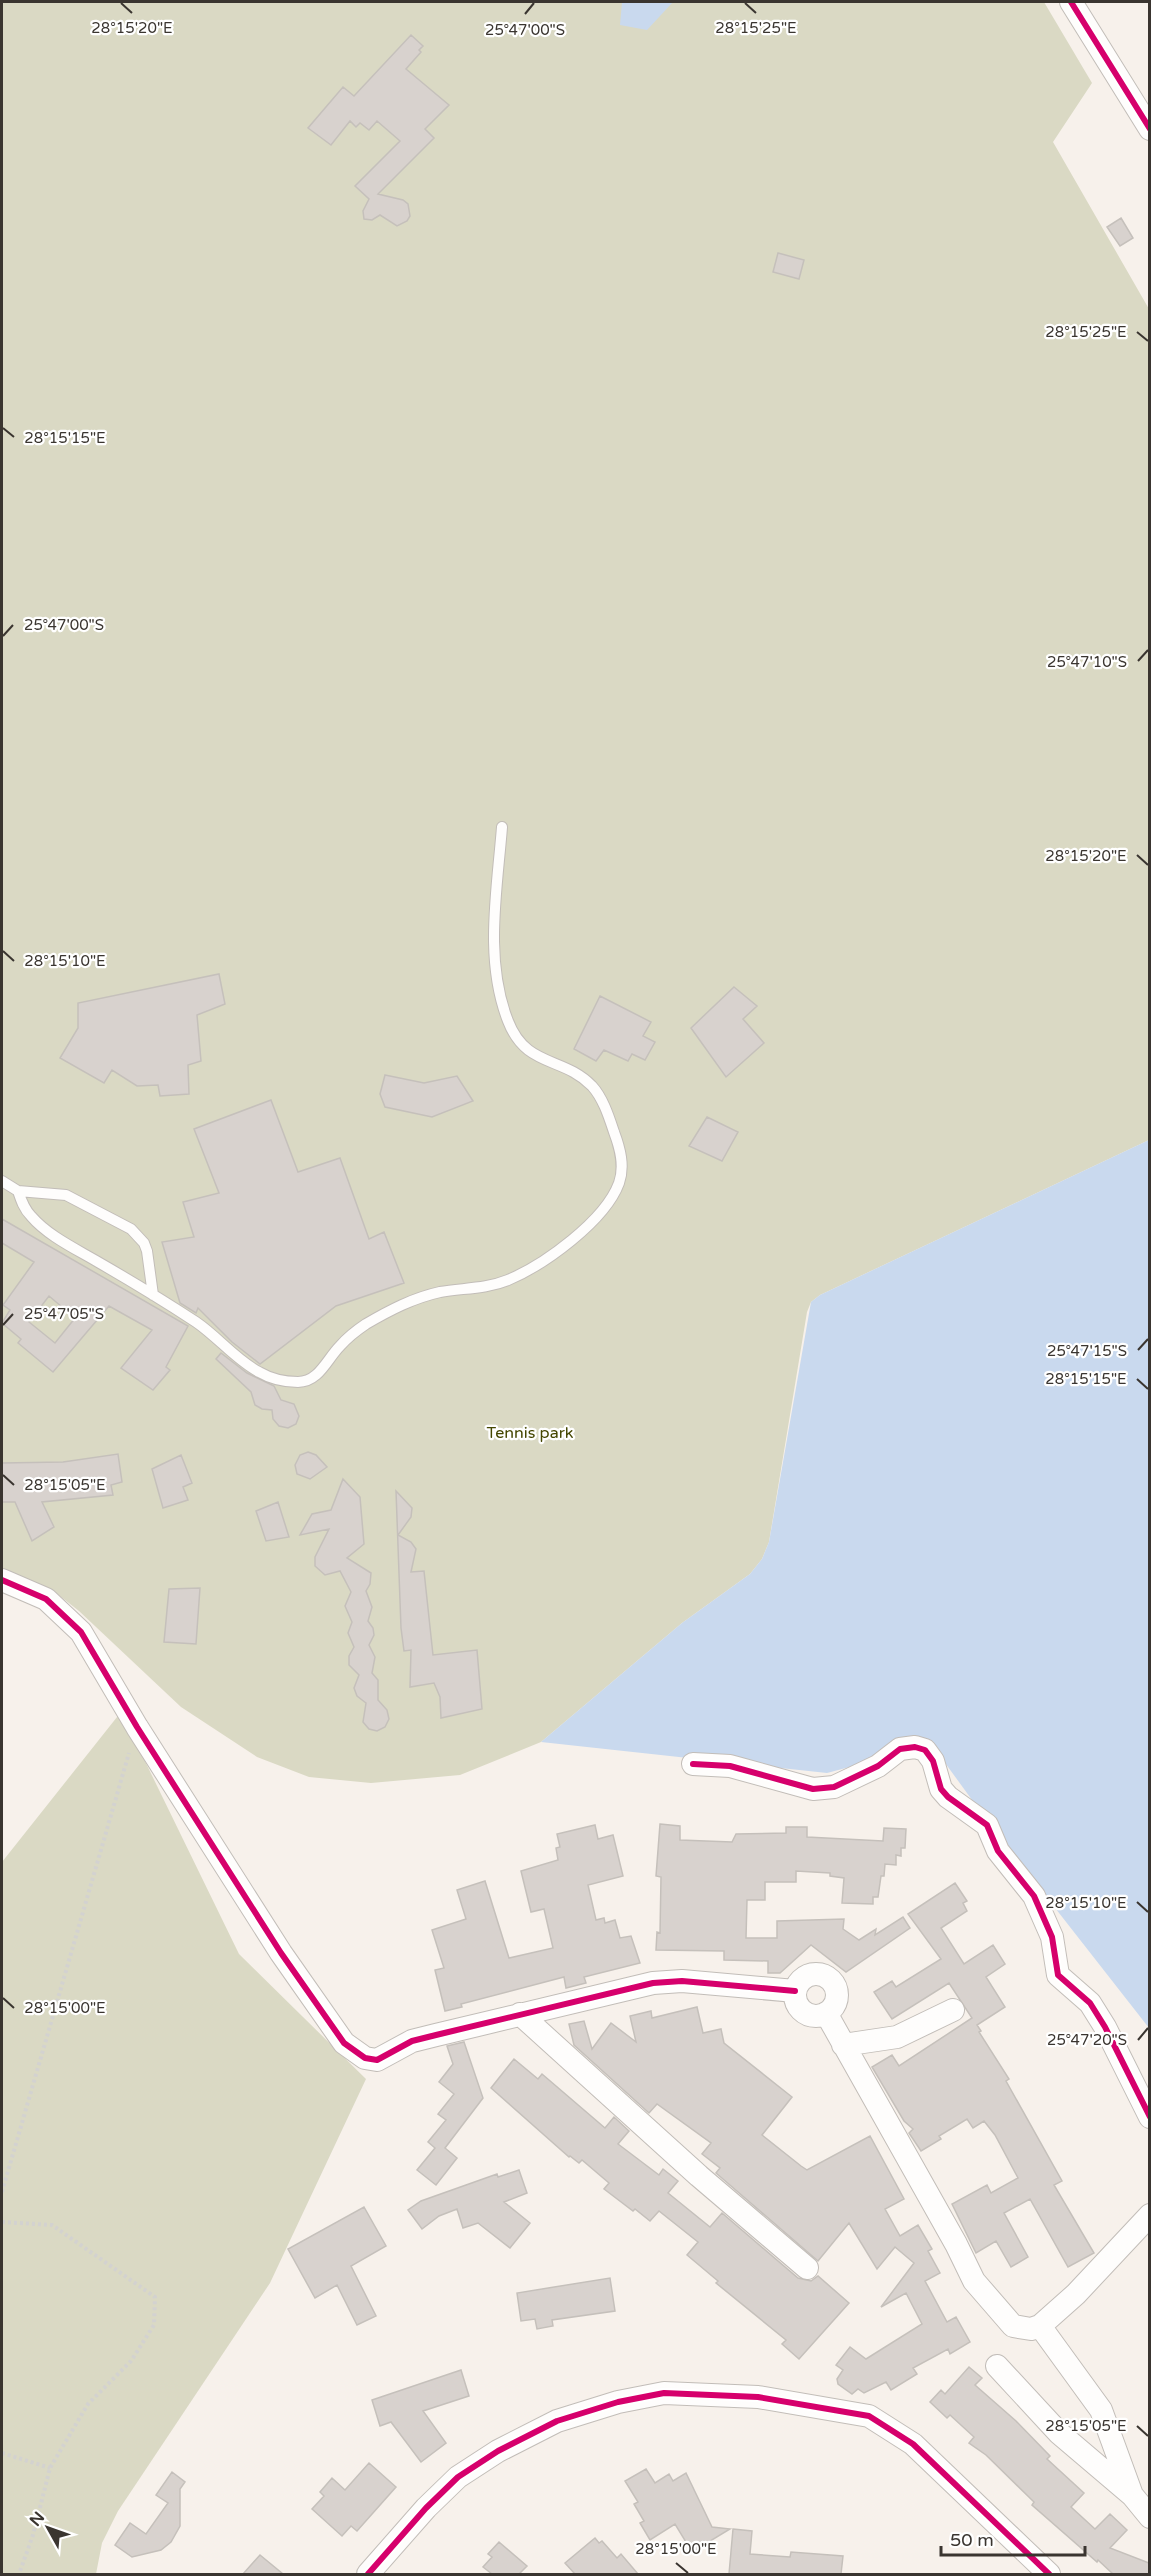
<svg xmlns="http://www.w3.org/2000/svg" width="1151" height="2576" viewBox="0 0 1151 2576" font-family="'Varela Round',sans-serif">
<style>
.green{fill:#dad9c4}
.water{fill:#c9d9ee}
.building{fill:#d8d2ce;stroke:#c5c0bb;stroke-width:1.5;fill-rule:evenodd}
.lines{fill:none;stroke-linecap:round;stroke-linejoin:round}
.lane-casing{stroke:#c2bdb8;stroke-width:12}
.street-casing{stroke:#c2bdb8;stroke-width:24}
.path{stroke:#d3d2d0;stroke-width:4;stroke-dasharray:3 3;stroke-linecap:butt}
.lane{stroke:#fefdfc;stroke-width:10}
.street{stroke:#fefdfc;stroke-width:22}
.cycleway-casing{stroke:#fff;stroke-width:10}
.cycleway{stroke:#d6006c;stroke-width:6}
.ticks{fill:none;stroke:#3a3530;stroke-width:2}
.labels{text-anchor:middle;stroke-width:4.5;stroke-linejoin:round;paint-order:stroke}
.park-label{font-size:16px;fill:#444600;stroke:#fff}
.ticks-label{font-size:15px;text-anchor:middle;fill:#3a3530;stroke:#fff;stroke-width:4.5;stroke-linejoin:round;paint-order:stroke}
</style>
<rect width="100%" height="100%" fill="#f7f1eb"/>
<path class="green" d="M2 2H1044L1092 83 1053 142 1149 309V1140L820 1295 811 1302 807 1312 769 1542 762 1559 750 1574 682 1623 541 1742 460 1775 371 1783 309 1777 257 1757 181 1707 79 1611 51 1589 10 1572H2Z
M121 1712 239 1954 366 2079 270 2283 118 2511 102 2543 96 2574H2V1862Z"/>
<path class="water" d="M622 2H673L647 30 620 25Z
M1149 1140V2028L991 1826 932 1745 827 1773 541 1742 682 1623 750 1574 762 1559 769 1542 811 1302 820 1295Z"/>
<path class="building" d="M411 35 423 46 419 50 421 52 406 69 449 105 425 129 434 138 378 194 403 200 408 204 410 216 407 221 397 226 380 215 372 220 364 219 363 211 369 199 355 186 400 141 377 121 369 130 360 123 356 127 350 121 331 145 308 128 343 87 354 96Z
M1121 218 1133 238 1120 246 1107 227Z
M778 253 804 260 799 279 773 272Z
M219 974 225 1004 197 1015 201 1061 188 1065 189 1094 160 1096 158 1085 137 1086 112 1070 104 1083 60 1058 78 1028V1003Z
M734 987 757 1006 743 1019 764 1043 726 1077 691 1028Z
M600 996 651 1022 643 1036 655 1042 645 1060 632 1054 628 1061 604 1050 596 1061 574 1049Z
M385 1075 424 1083 457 1076 473 1101 432 1117 385 1107 380 1094Z
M271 1100 298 1172 340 1158 369 1239 384 1232 404 1283 336 1306 260 1364 232 1342 198 1308 196 1313 180 1303 162 1242 194 1237 183 1202 219 1193 194 1129Z
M707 1117 738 1132 722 1161 689 1146Z
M2 1219 188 1326 166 1367 170 1370 153 1390 121 1368 152 1330 109 1306 53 1372 18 1343 21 1339 2 1323 10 1310 3 1305 34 1262 2 1243ZM49 1296 75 1318 55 1343 29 1322Z
M221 1353 247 1373 274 1386 281 1400 294 1404 299 1416 296 1424 288 1428 279 1426 273 1419 272 1410 262 1409 255 1405 251 1392 216 1359Z
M308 1452 316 1455 327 1467 310 1479 297 1474 295 1465 300 1455Z
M118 1454 122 1482 111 1485 113 1495 42 1502 54 1527 32 1541 15 1502H2V1463L63 1462Z
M181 1455 192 1483 183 1487 188 1500 163 1508 152 1469Z
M343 1479 360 1497 364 1544 347 1558 371 1573 370 1584 366 1591 372 1607 368 1621 373 1628 374 1635 369 1645 375 1657 372 1673 378 1680V1700L387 1710 389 1719 385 1727 377 1731 369 1729 363 1722 366 1703 357 1696 354 1688 359 1675 349 1665V1656L354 1647 348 1633 352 1622 345 1606 351 1592 340 1571 325 1575 315 1566V1557L329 1529 300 1535 312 1514 331 1510Z
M396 1491 412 1508 411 1517 398 1535 411 1542 416 1549 411 1572 424 1571 433 1655 477 1650 482 1709 441 1718 440 1697 434 1683 410 1687 411 1650 404 1651 401 1628Z
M278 1502 289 1537 266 1541 256 1511Z
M200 1588 196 1644 164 1642 169 1589Z
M660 1824 680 1826V1840L732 1842 736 1834 786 1833V1827H807V1837L883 1841 884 1828 906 1829 905 1848H901V1856L896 1855V1865L885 1864 884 1876H881L878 1897H873V1904L842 1903 844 1878 830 1876V1873L796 1871V1882H765V1900H747L746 1938H777V1921L844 1919 843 1929 859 1940 876 1929 875 1935 903 1917 910 1928 846 1972 811 1945 780 1973H768V1961L724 1960V1951L656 1950 657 1932 660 1933 661 1877 656 1876Z
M595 1825 598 1839 613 1835 623 1876 588 1885 596 1920 604 1918 605 1923 615 1920 620 1938 631 1936 640 1963 584 1977 586 1983 566 1988 564 1977 461 2004 462 2007 445 2011 435 1970 444 1968 432 1930 466 1919 457 1890 485 1881 509 1958 553 1948 544 1909 531 1912 521 1871 558 1860 556 1848 560 1847 557 1834Z
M955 1883 967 1901 963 1903 967 1911 941 1928 964 1964 993 1945 1005 1964 986 1977 1005 2007 977 2025 981 2031 979 2032 1009 2079 1006 2081 1062 2181 1054 2185 1094 2253 1068 2267 1030 2199 1004 2213 1028 2257 1011 2267 996 2241 976 2253 952 2204 987 2185 991 2193 1018 2178 995 2135 984 2121 973 2128 967 2119 939 2136 941 2139 921 2151 909 2133 913 2129 904 2121 872 2067 892 2055 899 2066 972 2018 949 1983 892 2019 874 1992 892 1981 896 1987 941 1959 908 1914Z
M697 2007 703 2033 721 2029 724 2043 792 2097 762 2135 801 2166 807 2170 870 2136 904 2199 885 2209 900 2236 918 2225 932 2249 928 2251 940 2273 925 2281 947 2322 956 2317 970 2342 950 2354 948 2349 913 2368 917 2374 891 2390 886 2382 864 2393 858 2389 852 2394 838 2384 837 2379 843 2370 836 2365 850 2347 866 2359 922 2324 906 2293 881 2307 914 2263 895 2247 877 2269 849 2223 818 2261 716 2173 720 2168 702 2154 711 2143 657 2104 649 2113 574 2045 569 2024 584 2021 592 2049 611 2023 636 2042 630 2016 651 2011 652 2018Z
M464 2042 483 2098 445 2148 457 2158 436 2185 417 2170 435 2148 428 2142 446 2120 438 2114 454 2094 439 2082 453 2064 447 2046Z
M514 2059 538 2079 542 2074 605 2128 614 2117 629 2131 618 2144 659 2175 663 2169 678 2181 668 2193 710 2227 722 2213 798 2278 811 2281 818 2276 849 2303 799 2359 782 2344 786 2340 716 2283 718 2281 687 2255 698 2242 659 2211 650 2221 635 2209 633 2211 604 2189 609 2183 582 2160 579 2163 570 2156 569 2157 491 2088Z
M519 2170 527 2193 504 2202 530 2223 510 2248 478 2223 463 2228 457 2209 439 2216 422 2229 408 2210 421 2201 497 2174 498 2177Z
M364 2207 386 2246 351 2266 376 2316 357 2325 337 2285 315 2298 288 2249Z
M610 2278 615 2311 552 2320 553 2326 537 2329 535 2319 521 2321 517 2293Z
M969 2367 982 2378 975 2385 1016 2421 1050 2456 1047 2459 1084 2493 1071 2507 1095 2529 1110 2514 1127 2530 1110 2548 1149 2563V2574H1113L1098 2560 1097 2562 1032 2505 1034 2502 986 2455 969 2443 974 2437 950 2415 947 2418 930 2402 941 2390 945 2394Z
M461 2370 469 2396 423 2411 446 2443 421 2462 391 2422 380 2426 372 2400Z
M369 2463 396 2487 357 2531 351 2526 342 2536 312 2509 324 2496 320 2492 332 2478 345 2490Z
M646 2469 655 2483 669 2474 673 2481 686 2473 712 2527 730 2529 692 2552 675 2524 650 2540 640 2523 644 2521 634 2504 638 2502 625 2481Z
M172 2472 185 2482 180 2489V2526L171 2542 161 2550 132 2557 115 2545 130 2523 146 2534 168 2503 156 2495Z
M733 2529 752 2531 750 2554 790 2557 791 2552 843 2556 841 2574H729Z
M595 2538 599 2543 602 2541 617 2558 621 2554 638 2574H575L565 2563Z
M499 2542 527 2566 519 2574H492L483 2567 492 2557 488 2554Z
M260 2555 283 2574H243Z"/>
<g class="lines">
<defs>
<path id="lane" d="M2 1181 18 1191C21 1200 24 1209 31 1216 48 1236 76 1249 98 1262 131 1281 164 1301 196 1322 218 1337 236 1360 259 1372 271 1379 284 1382 298 1382 319 1382 327 1359 340 1346 347 1338 357 1330 366 1324 390 1310 413 1298 440 1292 463 1288 486 1289 508 1280 544 1265 605 1221 619 1183 625 1166 620 1148 614 1132 609 1117 603 1098 592 1086 563 1056 526 1068 508 1021 484 960 497 891 502 827
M18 1191 66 1195 131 1229 144 1243 147 1251 153 1295"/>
<path id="street" d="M1071 2 1150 129
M2 1580 46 1599 81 1632 137 1727 281 1953 344 2043 365 2058 377 2060 412 2041 436 2035 653 1983 682 1981 795 1991
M693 1764 730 1766 813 1789 834 1787 878 1766 900 1749 915 1747 925 1750 933 1761 941 1789 948 1797 987 1825 998 1851 1034 1896 1052 1937 1058 1975 1090 2003 1105 2027 1150 2117
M795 1995a21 21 0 1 1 42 0a21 21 0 1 1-42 0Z
M826 2013 956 2244 974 2281 1013 2326 1031 2329 1040 2326 1076 2294 1150 2215
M520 2014 699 2176 807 2268
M843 2045 897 2037 953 2010
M1040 2326 1101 2410 1132 2495 1150 2517
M997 2366 1059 2433 1132 2495
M368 2574 426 2508 458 2477 498 2451 557 2421 618 2402 664 2393 758 2397 869 2416 913 2444 1049 2574"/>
</defs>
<use href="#lane" class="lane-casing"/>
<use href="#street" class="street-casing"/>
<path class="path" d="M2 2192 129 1753
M2 2222 52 2225 155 2297 154 2325 131 2361 88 2404 50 2468 33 2535 19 2574
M2 2453 50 2468"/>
<use href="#lane" class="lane"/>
<use href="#street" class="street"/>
<defs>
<path id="cycleway" d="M1071 2 1150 129
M2 1580 46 1599 81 1632 137 1727 281 1953 344 2043 365 2058 377 2060 412 2041 436 2035 653 1983 682 1981 795 1991
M693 1764 730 1766 813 1789 834 1787 878 1766 900 1749 915 1747 925 1750 933 1761 941 1789 948 1797 987 1825 998 1851 1034 1896 1052 1937 1058 1975 1090 2003 1105 2027 1150 2117
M368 2574 426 2508 458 2477 498 2451 557 2421 618 2402 664 2393 758 2397 869 2416 913 2444 1049 2574"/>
</defs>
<use href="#cycleway" class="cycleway-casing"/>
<use href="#cycleway" class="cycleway"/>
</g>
<path class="ticks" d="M121 3 132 13M745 3 756 13M525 14 534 3M1137 332 1148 341M3 428 14 437M3 636 13 625M1138 661 1148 650M1137 855 1148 865M3 951 14 961M3 1325 13 1314M1138 1350 1148 1339M1137 1379 1148 1389M3 1475 14 1485M1137 1902 1148 1912M3 1998 14 2008M1138 2040 1148 2028M1137 2426 1148 2436M676 2563 688 2573"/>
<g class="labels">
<g class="park-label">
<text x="530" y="1438">Tennis park</text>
</g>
</g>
<g class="ticks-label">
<text x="132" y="33">28°15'20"E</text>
<text x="756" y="33">28°15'25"E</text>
<text x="525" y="35">25°47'00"S</text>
<text x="1086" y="337">28°15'25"E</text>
<text x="65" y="443">28°15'15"E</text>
<text x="64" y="630">25°47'00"S</text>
<text x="1087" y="667">25°47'10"S</text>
<text x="1086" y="861">28°15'20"E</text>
<text x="65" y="966">28°15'10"E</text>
<text x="64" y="1319">25°47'05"S</text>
<text x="1087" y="1356">25°47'15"S</text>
<text x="1086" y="1384">28°15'15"E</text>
<text x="65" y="1490">28°15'05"E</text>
<text x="1086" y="1908">28°15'10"E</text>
<text x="65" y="2013">28°15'00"E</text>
<text x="1087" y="2045">25°47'20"S</text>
<text x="1086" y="2431">28°15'05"E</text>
<text x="676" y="2554">28°15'00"E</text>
</g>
<rect width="1151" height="2576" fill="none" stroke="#3a3530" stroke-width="6"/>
<g transform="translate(48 2528) rotate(310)" stroke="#ffffff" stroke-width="4.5" paint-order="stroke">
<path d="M0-4.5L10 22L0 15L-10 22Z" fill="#3a3530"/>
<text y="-9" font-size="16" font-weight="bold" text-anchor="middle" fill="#3a3530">N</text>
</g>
<path d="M941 2546v9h144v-9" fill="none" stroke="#3a3530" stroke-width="3"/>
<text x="950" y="2546" font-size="18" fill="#3a3530" stroke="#ffffff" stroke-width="4.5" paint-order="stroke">50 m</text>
</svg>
